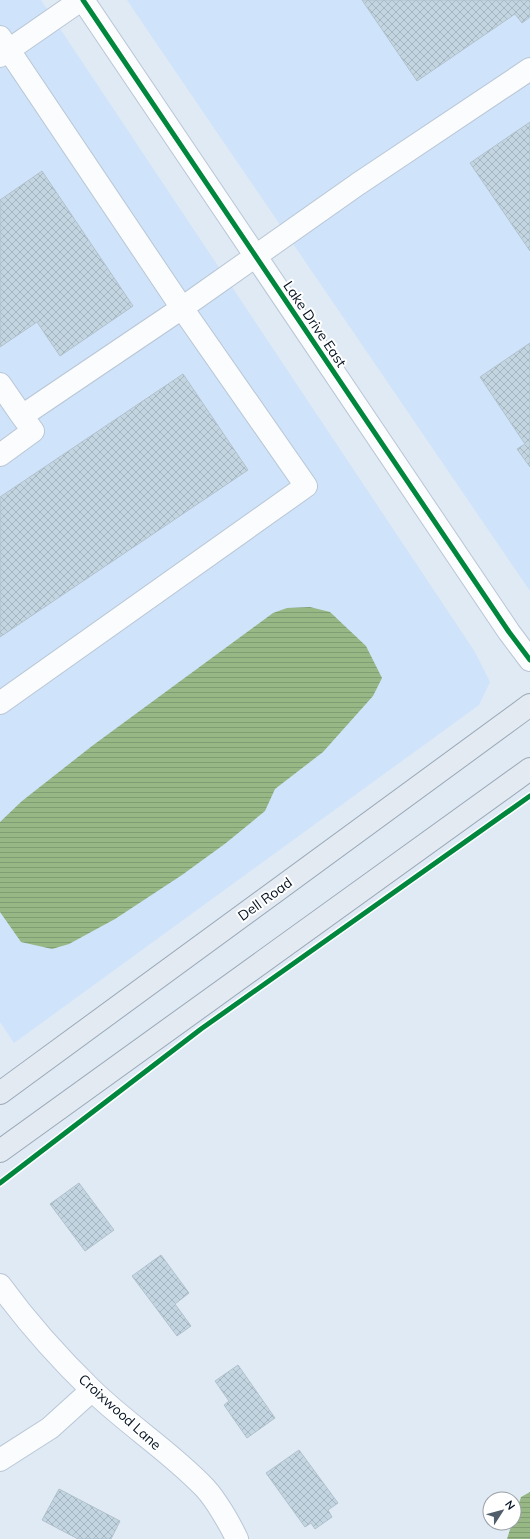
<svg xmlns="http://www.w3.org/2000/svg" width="530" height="1539" viewBox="0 0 530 1539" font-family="Mulish,sans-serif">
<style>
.built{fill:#cfe3fa}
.water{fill:url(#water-rules)}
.building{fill:url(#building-cross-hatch);stroke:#b1c2cd}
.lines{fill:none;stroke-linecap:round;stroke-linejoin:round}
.minor-casing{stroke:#b9c6d5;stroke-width:24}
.major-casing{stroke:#99a8b8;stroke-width:24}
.minor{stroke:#fafcfe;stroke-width:22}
.major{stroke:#e3eaf1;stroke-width:22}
.cycleway-casing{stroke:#fff;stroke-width:8}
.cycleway{stroke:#00873e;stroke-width:5}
.labels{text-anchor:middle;stroke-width:4;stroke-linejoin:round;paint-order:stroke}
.street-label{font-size:14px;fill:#031121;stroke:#fff}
</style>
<defs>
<pattern id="water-rules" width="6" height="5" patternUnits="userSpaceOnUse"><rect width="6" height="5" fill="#97b885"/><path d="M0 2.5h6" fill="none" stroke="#809d73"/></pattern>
<pattern id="building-cross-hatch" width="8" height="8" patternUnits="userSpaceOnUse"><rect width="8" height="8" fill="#c3d5e1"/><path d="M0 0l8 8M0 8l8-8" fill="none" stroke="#a6b6c1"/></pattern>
</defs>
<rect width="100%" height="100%" fill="#e0eaf5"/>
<path class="built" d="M0 0H41L475 652 490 682 479 705 14 1043 0 1022Z
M127 0H530V591L154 40Z"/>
<path class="water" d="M310 607 330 612 366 646 382 678 373 696 323 752 275 789 265 811 226 843 182 875 115 919 69 944 52 949 21 942 0 912V822L22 801 92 746 273 613 287 608Z
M530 1492V1539H507L512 1523H514V1518L521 1497Z"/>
<path class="building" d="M362 0H530V17L522 23 515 14 417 81Z
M530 122V251L470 163Z
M42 171 133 306 60 356 37 322 0 347V200Z
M530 343V467L517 449 525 444 480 377Z
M183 374 248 470 0 637V497Z
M79 1183 114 1230 85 1251 50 1204Z
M161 1255 189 1293 175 1304 191 1326 177 1336 132 1276Z
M238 1365 275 1418 247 1438 224 1405 229 1401 215 1381Z
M299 1450 338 1503 328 1510 332 1517 315 1529 311 1523 305 1527 266 1473Z
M59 1489 120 1521 111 1539H78L42 1520Z"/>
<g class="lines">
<defs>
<path id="minor" d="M83 0 509 632 530 660
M0 37 182 308 306 486 0 703
M0 56 81 0
M0 384 22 416
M0 455 33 431 22 416 182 308 358 184 530 69
M0 1285C27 1322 59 1358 92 1390 128 1425 171 1452 205 1488 216 1500 230 1524 237 1539
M0 1460 50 1428 92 1390"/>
<path id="major" d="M0 1093 530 705
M0 1151 530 769"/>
</defs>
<use href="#minor" class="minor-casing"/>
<use href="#major" class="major-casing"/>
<use href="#minor" class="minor"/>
<use href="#major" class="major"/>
<defs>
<path id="cycleway" d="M83 0 509 632 530 660
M0 1183 201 1029 530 796"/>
</defs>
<use href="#cycleway" class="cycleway-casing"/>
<use href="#cycleway" class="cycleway"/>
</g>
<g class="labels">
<g class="street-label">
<text transform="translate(315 324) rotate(56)" y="5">Lake Drive East</text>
<text transform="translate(265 899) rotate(-36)" y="5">Dell Road</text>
<text transform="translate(120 1412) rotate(42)" y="5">Croixwood Lane</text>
</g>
</g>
<g transform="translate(502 1511) rotate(54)"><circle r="19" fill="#ffffff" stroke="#9aa0a6"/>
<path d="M0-3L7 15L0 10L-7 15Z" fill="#505d6b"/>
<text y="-6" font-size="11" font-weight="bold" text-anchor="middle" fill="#031121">N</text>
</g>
</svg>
